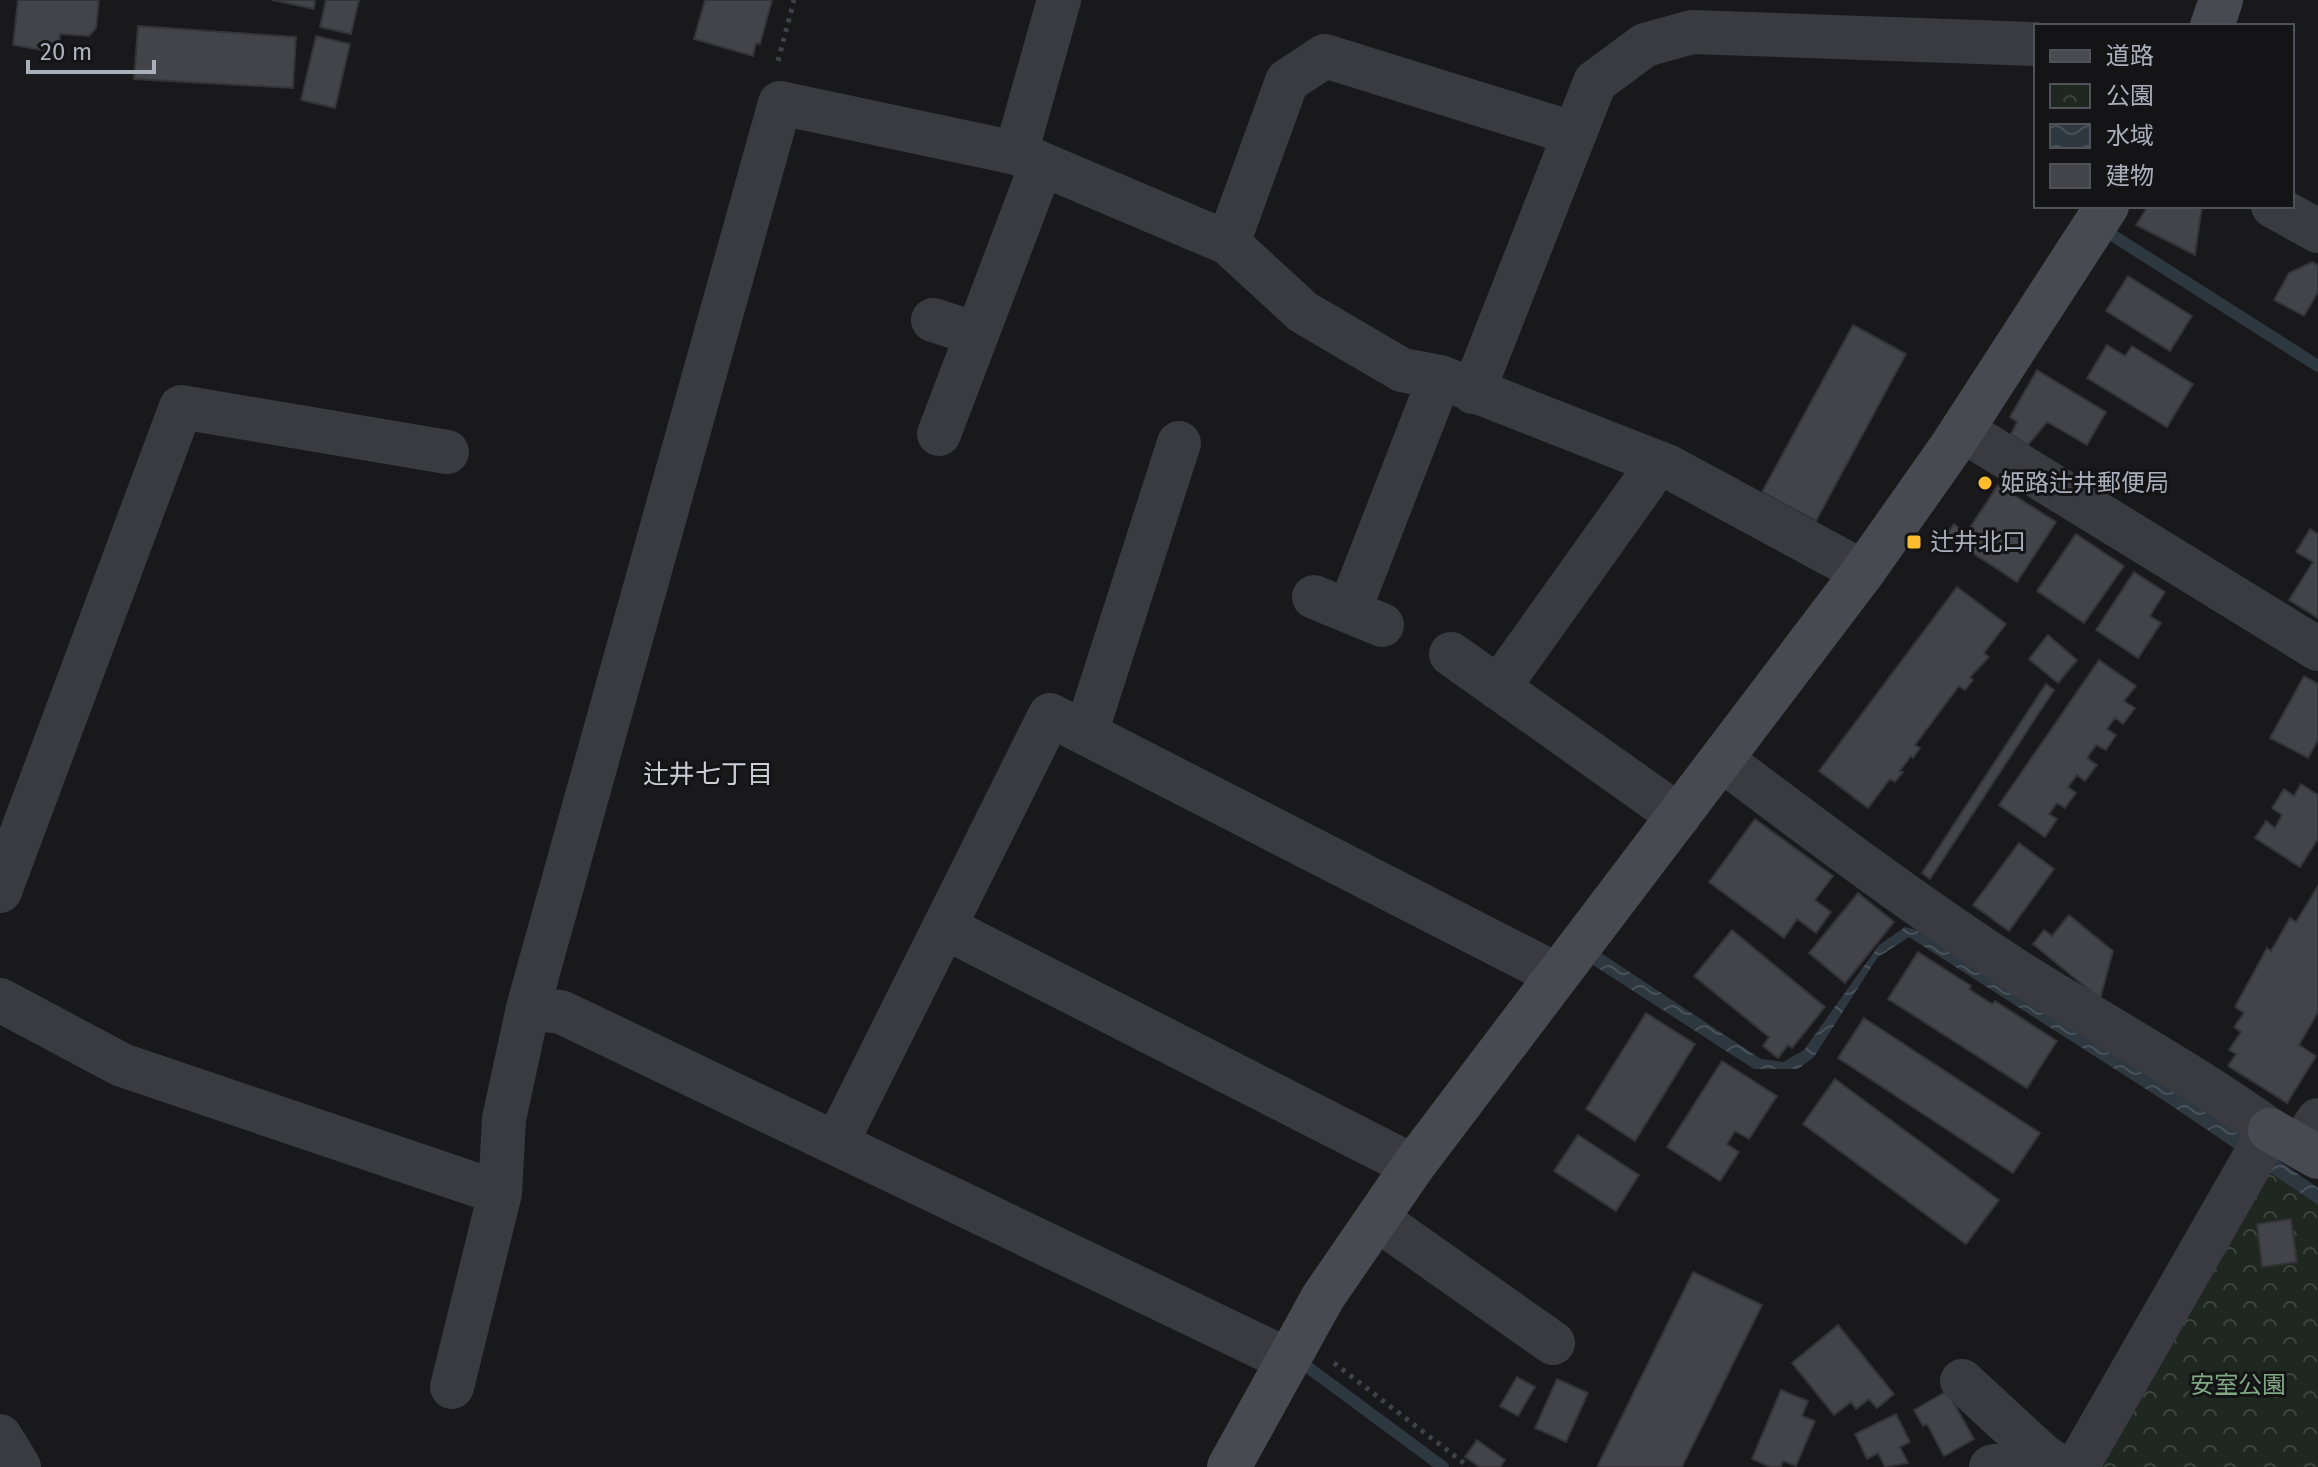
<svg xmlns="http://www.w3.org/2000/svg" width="2318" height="1467" viewBox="0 0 2318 1467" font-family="'Fira Sans','Noto Sans JP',sans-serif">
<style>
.park{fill:url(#park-crowns)}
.water{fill:url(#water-waves)}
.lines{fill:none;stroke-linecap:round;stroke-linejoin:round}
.stream{stroke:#2d3841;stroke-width:12}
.building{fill:#434449;stroke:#333338;stroke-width:2}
.path{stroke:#3f4248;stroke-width:5;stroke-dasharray:4 6;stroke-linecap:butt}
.street{stroke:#3a3b41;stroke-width:44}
.secondary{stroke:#474a51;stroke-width:44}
.poi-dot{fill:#ffbd2e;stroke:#141417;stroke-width:3}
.labels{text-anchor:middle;stroke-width:6;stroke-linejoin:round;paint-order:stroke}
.poi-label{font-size:24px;fill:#aaafbc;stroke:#141417;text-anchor:start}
.park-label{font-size:24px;fill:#80a983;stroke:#141417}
.neighbourhood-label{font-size:26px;fill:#cccfd8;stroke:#141417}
</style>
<defs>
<pattern id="park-crowns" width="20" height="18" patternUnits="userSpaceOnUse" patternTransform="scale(2)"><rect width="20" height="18" fill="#1e2720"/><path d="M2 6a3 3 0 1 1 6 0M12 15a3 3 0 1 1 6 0" fill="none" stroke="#3c443e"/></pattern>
<pattern id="water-waves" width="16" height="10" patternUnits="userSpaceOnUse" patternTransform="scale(2)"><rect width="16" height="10" fill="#2d3841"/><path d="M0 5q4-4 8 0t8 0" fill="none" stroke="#49525a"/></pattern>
</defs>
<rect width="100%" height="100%" fill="#19191c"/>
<path class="park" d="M2266 1170 2318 1205V1467H2100Z"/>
<path class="water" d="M1905 927 1916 930 2176 1088 2318 1188V1205L2163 1100 1909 937 1877 958 1814 1057 1798 1069H1754L1593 965 1601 953 1761 1059 1783 1062 1804 1050 1879 945Z"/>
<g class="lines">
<path class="stream" d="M2112 235 2318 366
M1309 1368 1443 1467"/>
</g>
<path class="building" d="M18 0H99L96 28 89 36 60 34 59 53 13 45Z
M272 0H315L314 9Z
M326 0H359L351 34 320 27Z
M705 0H772L760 44 756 43 753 56 694 39Z
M138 26 296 37 293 88 134 79Z
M316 36 350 44 335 108 301 100Z
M2148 206H2202L2195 255 2136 225Z
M2312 262 2318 265V292L2304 316 2274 300 2289 273Z
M2128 276 2192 316 2170 351 2106 311Z
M1853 325 1906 354 1816 521 1762 492Z
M2107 345 2125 356 2132 346 2193 384 2167 427 2087 378Z
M2037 370 2106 412 2087 445 2047 422 2028 445 2011 434 2017 422 2010 417Z
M1998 485 2056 522 2017 582 1959 544Z
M1954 524 1965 533 1957 543 1946 535Z
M2310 529 2318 534V618L2289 600 2313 562 2296 552Z
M2076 534 2124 566 2084 623 2037 591Z
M2134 572 2165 592 2150 616 2161 623 2138 658 2096 630Z
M1957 587 2006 624 1984 653 1989 657 1970 677 1973 680 1965 690 1959 686 1915 745 1920 748 1913 758 1911 756 1900 771 1903 772 1895 782 1890 779 1868 808 1819 771Z
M2048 635 2077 660 2058 683 2029 659Z
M2099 660 2136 686 2124 701 2135 708 2123 724 2115 718 2107 729 2116 735 2106 750 2096 745 2087 758 2097 765 2085 781 2077 775 2068 787 2076 793 2065 808 2057 803 2049 814 2057 819 2045 837 1999 805Z
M2304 676 2318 684V740L2308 758 2270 738Z
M2046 684 2054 690 1930 879 1922 873Z
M2301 784 2318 795V839L2300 867 2255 838 2266 821 2275 828 2282 815 2272 808 2284 789 2294 796Z
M1755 819 1833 876 1815 900 1831 912 1816 933 1797 919 1784 938 1709 882Z
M2019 843 2054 869 2009 931 1973 905Z
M2318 886V1012L2299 1045 2316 1056 2287 1103 2228 1066 2236 1054 2229 1050 2241 1032 2234 1027 2244 1013 2235 1007 2267 948 2271 951 2290 918 2296 922Z
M1858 893 1894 922 1845 983 1809 953Z
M2069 915 2113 951 2100 999 2033 944 2044 930 2052 936Z
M1732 930 1825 1007 1792 1048 1788 1045 1778 1058 1763 1046 1769 1037 1694 976Z
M1918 952 1971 986 1969 989 1992 1004 1995 1001 2057 1041 2027 1088 1888 999Z
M1646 1013 1695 1044 1635 1141 1586 1109Z
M1864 1018 2040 1133 2013 1173 1838 1058Z
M1722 1061 1777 1096 1749 1139 1735 1131 1727 1144 1739 1152 1720 1181 1667 1147Z
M1835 1079 1999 1200 1966 1244 1803 1124Z
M1578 1135 1639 1175 1616 1211 1554 1171Z
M2291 1219 2297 1262 2262 1267 2257 1224Z
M1693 1272 1762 1305 1682 1467H1597Z
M1838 1325 1894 1394 1877 1408 1869 1399 1856 1409 1851 1402 1834 1415 1792 1363Z
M1517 1377 1535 1387 1518 1416 1500 1406Z
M1557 1379 1588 1393 1566 1442 1535 1428Z
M1781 1390 1808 1401 1802 1416 1815 1421 1796 1466 1783 1461 1781 1467H1770L1752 1459Z
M1947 1391 1974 1439 1944 1456 1927 1424 1923 1426 1914 1410Z
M1896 1414 1910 1442 1900 1447 1908 1463 1885 1467 1878 1453 1867 1459 1855 1434Z
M1477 1440 1505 1460 1500 1467H1480L1465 1457Z"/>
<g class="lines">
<path class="path" d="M778 61 794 0
M1334 1363 1469 1467"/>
<path class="street" d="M1016 153 1059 0
M2273 206 2318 231
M1228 243 1287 81 1325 56 1572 133
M933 320 977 334
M1473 392 1595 82 1645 45 1692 32 2036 44
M1962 430 2318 649
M939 434 1041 166
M1314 597 1382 625
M1349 611 1440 377
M1451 654 1679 816
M1498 688 1645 482
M1086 733 1179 443
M1722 760C1819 833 1916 906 2018 972 2102 1025 2189 1072 2270 1130L2077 1467
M0 891 181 407 447 452
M944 927 1413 1166
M0 1000 122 1065 500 1193
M528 1008 561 1012 1286 1359
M837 1142 1050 715 1557 975
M2301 1147 2318 1120
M1377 1219 1553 1343
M1962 1381 2042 1455
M452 1387 500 1193 504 1119 528 1008 780 103 1016 153 1228 243 1303 312 1402 370 1440 377 1669 467 1863 572
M0 1436 19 1467
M1991 1467 2042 1455 2059 1467"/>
<path class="secondary" d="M2212 26 2221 0
M2270 1130 2318 1157
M1229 1467 1323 1297 1413 1166 1863 572 1951 447 2107 206"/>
</g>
<g class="poi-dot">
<circle cx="1985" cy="483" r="8"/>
<rect x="1906" y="534" width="16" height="16" rx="4"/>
</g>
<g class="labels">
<g class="poi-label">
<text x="2001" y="491">姫路辻井郵便局</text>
<text x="1930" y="550">辻井北口</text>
</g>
<g class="park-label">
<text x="2238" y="1393">安室公園</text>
</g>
<g class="neighbourhood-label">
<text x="708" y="783">辻井七丁目</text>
</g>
</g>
<rect x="2034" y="24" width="260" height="184" fill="#141417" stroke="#505259" stroke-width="2"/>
<rect x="2050" y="50" width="40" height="12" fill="#474a51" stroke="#505259" stroke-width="2"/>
<text x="2106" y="64" font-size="24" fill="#aaafbc">道路</text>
<rect x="2050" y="84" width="40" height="24" fill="url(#park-crowns)" stroke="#505259" stroke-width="2"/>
<text x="2106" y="104" font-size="24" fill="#aaafbc">公園</text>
<rect x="2050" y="124" width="40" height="24" fill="url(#water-waves)" stroke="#505259" stroke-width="2"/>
<text x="2106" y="144" font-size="24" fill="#aaafbc">水域</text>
<rect x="2050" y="164" width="40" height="24" fill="#434449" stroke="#505259" stroke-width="2"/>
<text x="2106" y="184" font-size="24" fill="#aaafbc">建物</text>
<path d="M28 60v12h126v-12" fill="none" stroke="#aaafbc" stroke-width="4"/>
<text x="40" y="60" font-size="24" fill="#aaafbc" stroke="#141417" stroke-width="6" paint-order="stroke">20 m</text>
</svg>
